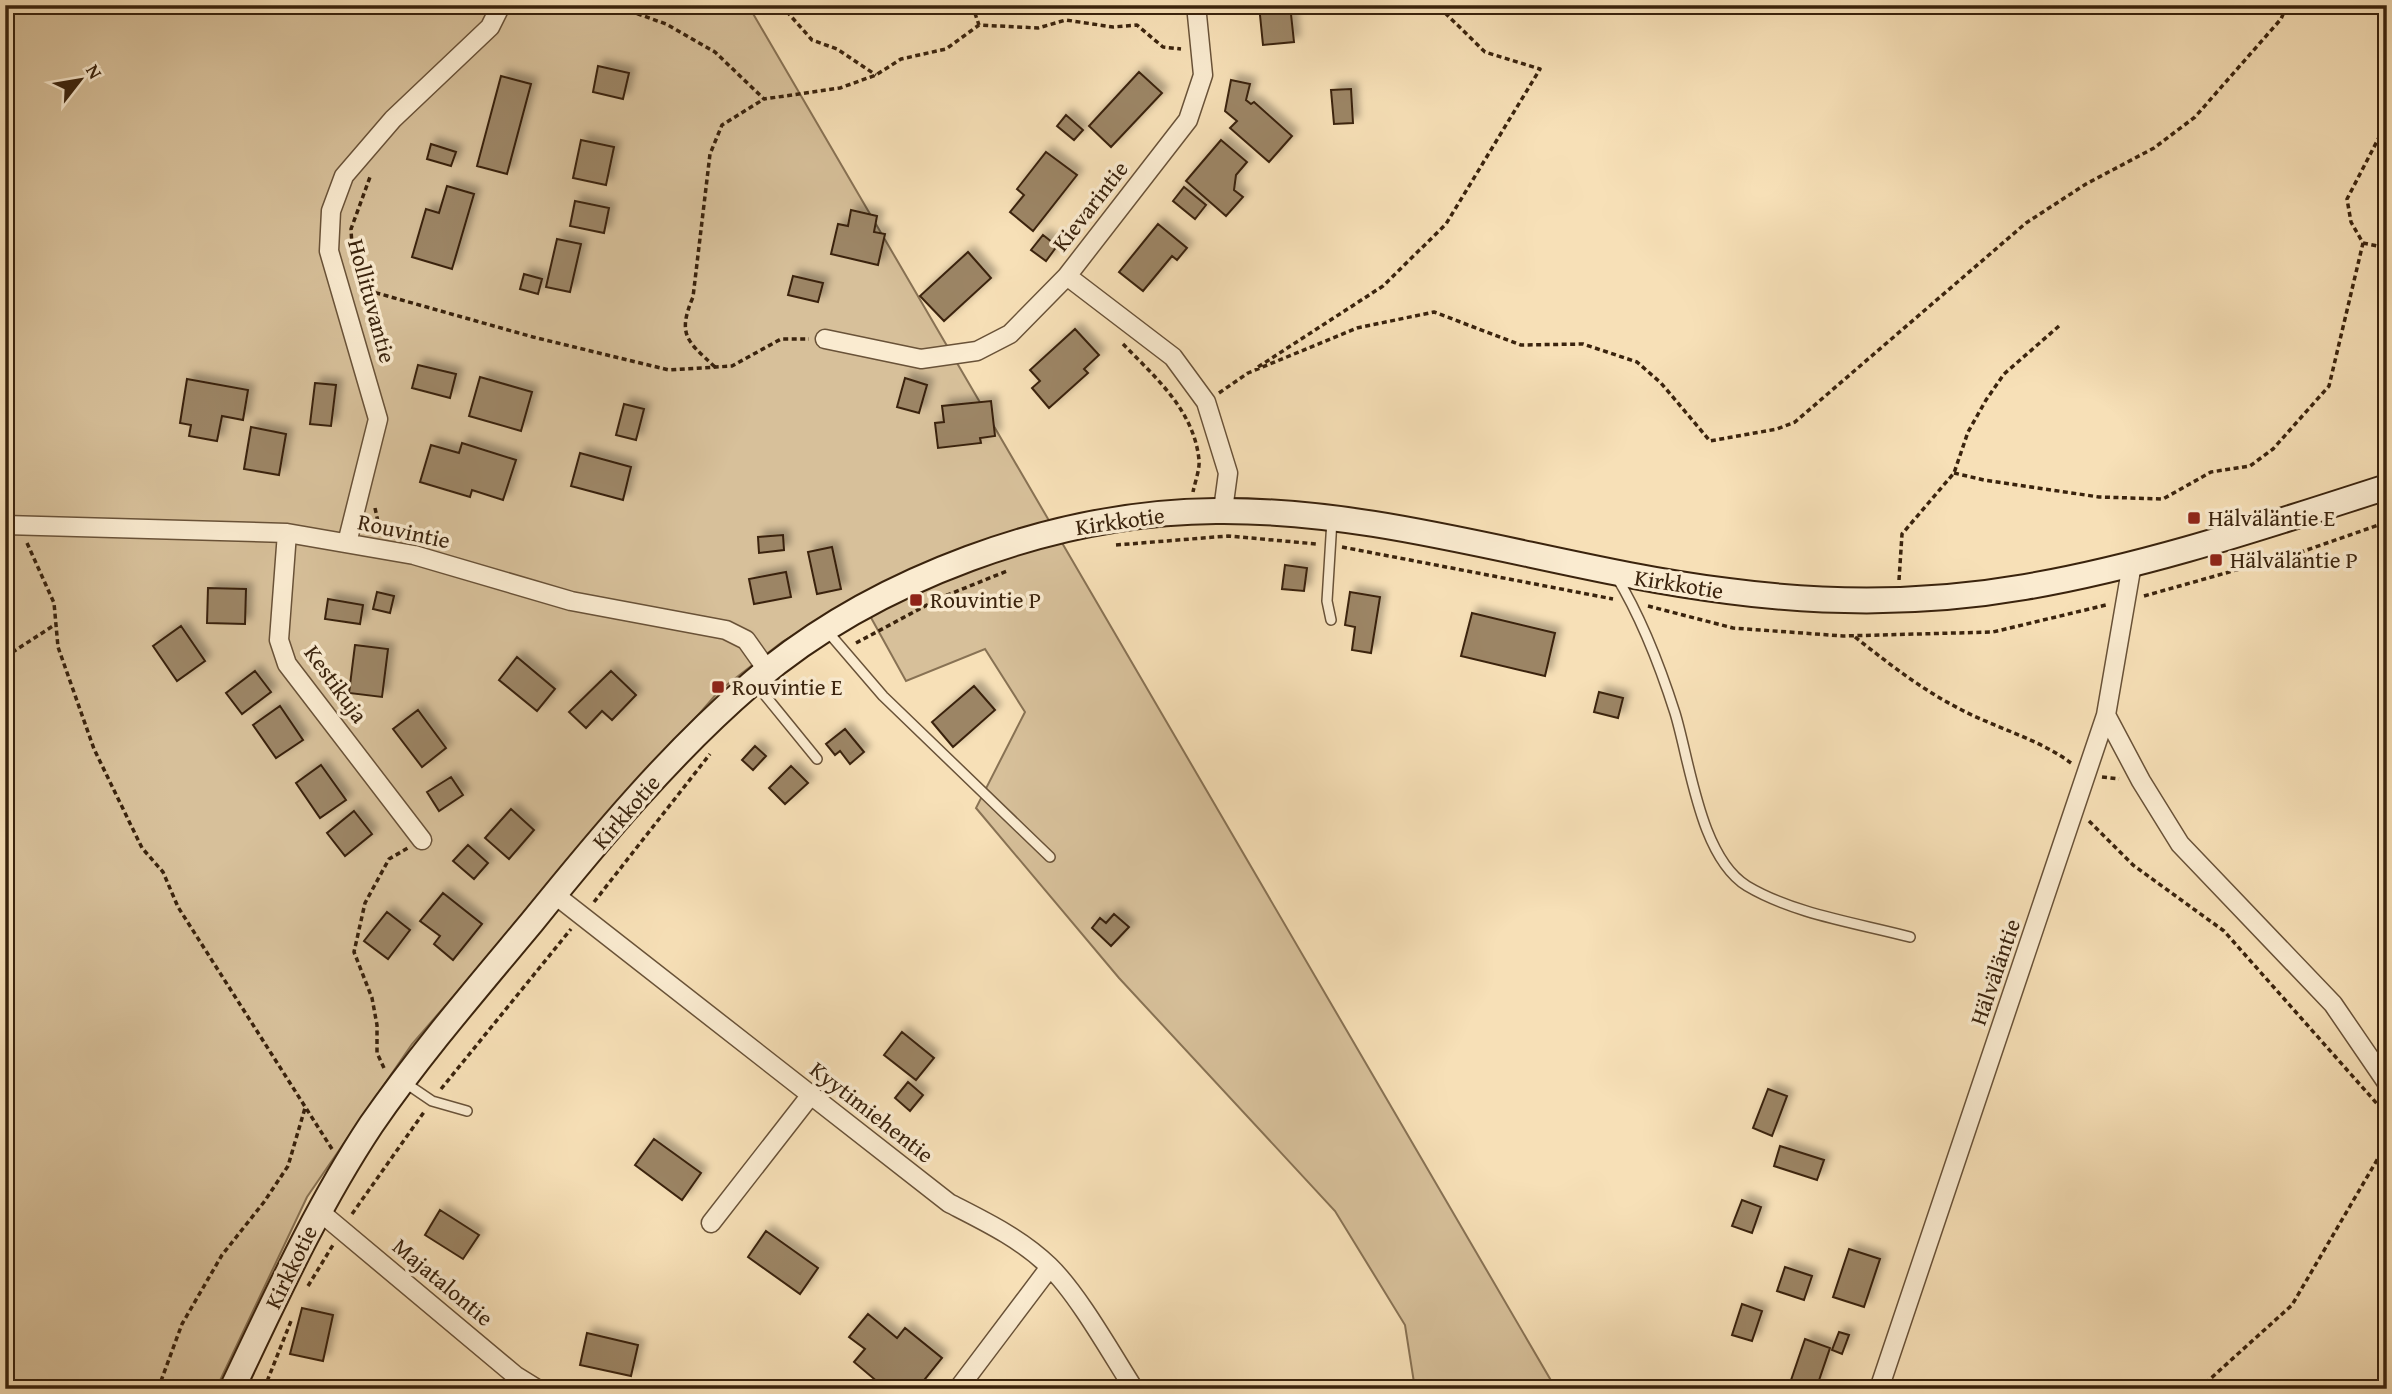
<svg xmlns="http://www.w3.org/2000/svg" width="2392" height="1394" viewBox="0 0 2392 1394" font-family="'Gentium Book Plus',serif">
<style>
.green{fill:#d7c09a;stroke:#887254;stroke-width:2}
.building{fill:#9c8565;stroke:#3a230d;stroke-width:2;filter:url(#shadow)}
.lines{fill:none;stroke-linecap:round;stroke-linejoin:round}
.lane-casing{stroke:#695238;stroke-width:12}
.street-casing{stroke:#695238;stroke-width:21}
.secondary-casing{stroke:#3a230d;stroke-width:28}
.path{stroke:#3a230d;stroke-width:3.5;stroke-dasharray:5 3.5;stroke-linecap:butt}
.lane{stroke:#faebd0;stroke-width:9}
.street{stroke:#faebd0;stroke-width:18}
.secondary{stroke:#faebd0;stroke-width:24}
.poi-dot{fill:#8f2418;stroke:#faebd0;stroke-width:2.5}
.labels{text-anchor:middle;stroke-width:7;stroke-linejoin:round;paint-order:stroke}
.street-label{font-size:23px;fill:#3a230d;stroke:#faebd0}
.poi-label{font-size:23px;fill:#3a230d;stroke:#faebd0;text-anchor:start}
</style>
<defs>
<filter id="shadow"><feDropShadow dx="6" dy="-6" stdDeviation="3.5" flood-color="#0004"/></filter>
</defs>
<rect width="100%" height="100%" fill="#f7e0b7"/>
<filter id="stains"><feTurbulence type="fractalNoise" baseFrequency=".00286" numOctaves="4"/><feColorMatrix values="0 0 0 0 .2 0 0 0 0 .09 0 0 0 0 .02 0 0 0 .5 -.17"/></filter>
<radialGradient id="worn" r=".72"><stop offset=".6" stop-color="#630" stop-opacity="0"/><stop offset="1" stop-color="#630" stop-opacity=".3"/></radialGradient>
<path class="green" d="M5 5H748L1556 1389H1415L1405 1325 1335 1211 1119 978 976 808 1025 712 985 649 906 681 859 596 782 642 719 691 412 1044 307 1197 216 1389H5Z"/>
<path class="building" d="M1259 5H1290L1294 42 1263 45Z
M598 66 629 73 623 99 593 92Z
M1139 72 1162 93 1111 147 1089 126Z
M501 76 531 84 507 174 477 166Z
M1231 80 1250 84 1246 100 1251 104 1254 102 1292 136 1269 162 1230 128 1237 121 1225 111Z
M1351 89 1353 123 1334 124 1331 90Z
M1066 115 1083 130 1074 140 1057 126Z
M581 140 614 147 606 185 573 178Z
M1221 140 1247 162 1236 175 1234 190 1243 197 1226 216 1186 181Z
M431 144 456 152 451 166 427 159Z
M1046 152 1077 175 1033 231 1010 212 1024 195 1017 189Z
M447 186 474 194 452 269 412 257 426 209 439 213Z
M1184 187 1206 205 1195 219 1173 201Z
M575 201 609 208 604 233 570 226Z
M851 210 877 216 874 232 885 234 878 265 831 254 838 224 848 226Z
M1158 224 1187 248 1177 260 1172 256 1143 291 1119 272Z
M1043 235 1057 246 1046 261 1031 250Z
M557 239 581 244 570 292 546 287Z
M968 252 991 278 944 321 920 296Z
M524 274 542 279 538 294 520 289Z
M793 276 823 283 818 302 788 295Z
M1075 329 1099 355 1084 369 1088 373 1049 408 1032 388 1040 381 1030 370Z
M418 365 456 374 450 398 412 388Z
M480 377 532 392 521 431 469 416Z
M905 378 927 385 919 413 897 407Z
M187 379 248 390 243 420 222 416 217 441 189 436 191 425 180 423Z
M315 383 336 385 331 426 310 424Z
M991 401 995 436 980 438 981 443 938 448 935 423 944 422 942 406Z
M624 404 644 409 636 440 616 435Z
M251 427 286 434 279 475 244 469Z
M462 443 516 460 503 500 472 490 470 497 420 482 431 445 459 453Z
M580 453 631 467 623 500 571 486Z
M783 535 784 550 759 553 758 537Z
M832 547 841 589 817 594 808 552Z
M1285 565 1307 568 1304 591 1282 589Z
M786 572 791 597 754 604 749 579Z
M208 588 246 589 245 624 207 623Z
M377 592 394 596 390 613 373 609Z
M1350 592 1380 597 1371 653 1352 650 1355 627 1345 625Z
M328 599 363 605 360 624 325 619Z
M1472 613 1555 633 1545 676 1461 656Z
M181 626 205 661 177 681 153 646Z
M355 645 388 649 382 697 349 693Z
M517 657 555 689 537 711 499 680Z
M255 671 271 692 242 714 226 693Z
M611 671 636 695 612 720 602 711 586 728 569 712Z
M974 686 995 710 953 747 932 722Z
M1599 692 1623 698 1618 718 1594 712Z
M280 706 303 740 276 758 253 725Z
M418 710 446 748 422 767 393 729Z
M845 729 864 752 850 764 840 751 835 755 826 744Z
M755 746 766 756 753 770 742 760Z
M321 765 346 800 320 818 296 783Z
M791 766 808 783 785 804 769 788Z
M451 777 463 795 439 811 427 792Z
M511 809 534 830 509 859 485 838Z
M354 811 372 834 345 856 327 833Z
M468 845 488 863 474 879 453 861Z
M443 893 482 924 453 960 434 944 440 936 420 921Z
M387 912 410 930 388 959 364 941Z
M1114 914 1129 927 1111 946 1092 928 1100 918 1106 923Z
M902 1032 934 1058 916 1080 884 1055Z
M908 1082 923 1095 910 1111 895 1098Z
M1768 1089 1787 1096 1772 1136 1753 1128Z
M654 1139 701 1173 682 1200 635 1165Z
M1780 1146 1824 1160 1817 1180 1774 1166Z
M1742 1200 1761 1207 1752 1233 1732 1226Z
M440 1210 479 1235 463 1259 425 1235Z
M766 1231 818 1268 800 1294 748 1257Z
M1849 1249 1880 1259 1864 1307 1833 1297Z
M1785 1267 1812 1276 1804 1300 1777 1291Z
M1742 1304 1762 1311 1752 1341 1732 1335Z
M302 1308 333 1315 323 1361 290 1354Z
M868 1314 897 1338 905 1328 942 1358 917 1389H886L854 1362 865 1349 849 1337Z
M1839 1332 1849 1335 1842 1354 1832 1350Z
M587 1333 638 1345 631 1376 580 1365Z
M1805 1339 1830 1348 1816 1389H1788Z"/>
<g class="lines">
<defs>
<path id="lane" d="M1616 576C1641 617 1660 666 1675 713 1690 762 1700 857 1747 886 1794 914 1857 923 1910 937
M1331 620 1327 601 1332 520
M828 632 883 696 1050 857
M755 683 817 759
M404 1082 432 1101 467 1111"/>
<path id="street" d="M1067 276 1173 357 1206 402 1228 473 1223 510
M825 339 921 359 977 351 1010 334 1067 276 1188 120 1203 75 1196 5
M5 525 287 533 414 555 571 601 726 630 746 640 768 671
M287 533 279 640 287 664 422 840
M347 543 378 419 329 251 331 211 344 176 393 119 490 27 501 5
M2106 715 2141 781 2180 844 2333 1004 2387 1083
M554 894 949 1203C984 1221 1020 1238 1049 1266 1078 1294 1111 1353 1134 1389
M319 1211 516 1376 537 1389
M711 1223 810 1096
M958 1389 1050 1267
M1879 1389 2106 715 2132 564"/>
<path id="secondary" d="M232 1389C275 1299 316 1208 371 1125 420 1054 477 988 532 922 600 838 670 754 751 684 873 579 1056 512 1216 511 1389 509 1557 570 1728 591 1826 604 1927 604 2025 587 2148 566 2268 525 2387 487"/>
</defs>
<use href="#lane" class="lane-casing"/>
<use href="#street" class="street-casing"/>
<use href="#secondary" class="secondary-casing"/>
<path class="path" d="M613 5 666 24 715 52 764 99 840 88 876 75 901 59 946 49 979 25 1038 28 1066 20 1113 27 1137 25 1163 47 1181 49
M781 5 812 40 837 49 876 75
M972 5 979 25
M2363 243 2387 248
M353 264 351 229 370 177
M359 288 533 337 669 370 732 366 781 339H809
M1123 344C1155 377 1194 410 1199 460 1200 469 1195 482 1193 492
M715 367C687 341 677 335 693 297L710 154 722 125 764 99
M1258 367 1383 286 1446 224 1540 69 1485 52 1437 5
M1219 393 1248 373 1357 328 1434 312 1521 345 1583 344 1637 362 1661 383 1710 441 1777 429 1795 422 2026 223 2086 184 2154 148 2195 117 2281 19 2287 5
M1954 473 1984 480 2099 497 2163 499 2211 472 2250 466 2273 449 2329 386 2363 243 2351 222 2347 199 2387 122
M375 508 380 531
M27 543 54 603 58 647 94 749 142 848 163 872 178 907 332 1149
M1116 545 1228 536 1317 544
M1342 547 1613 599
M1899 580 1902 534 1954 473 1968 432 1986 400 2004 374 2059 326
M2144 596 2304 551 2387 522
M1648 606 1733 628 1843 636 1993 632 2106 605
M1855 637C1888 663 1921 689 1958 708 1995 728 2037 738 2071 763
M856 643 940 598 1007 571
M5 657 56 624
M2102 777 2119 779
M2089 821 2133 865 2224 931 2387 1115
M594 902 710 754
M384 1068 377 1053V1025L372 998 354 952 365 903 389 859 408 848
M441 1089 571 929
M352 1214 424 1112
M308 1286 333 1245
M158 1389 182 1324 222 1255 264 1202 288 1166 305 1108
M264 1389 291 1321
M2199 1389 2292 1305 2387 1143"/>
<use href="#lane" class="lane"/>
<use href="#street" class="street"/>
<use href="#secondary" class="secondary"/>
</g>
<g class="poi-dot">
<rect x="2187" y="511" width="14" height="14" rx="3.5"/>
<rect x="2209" y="553" width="14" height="14" rx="3.5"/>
<rect x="909" y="593" width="14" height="14" rx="3.5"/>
<rect x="711" y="680" width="14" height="14" rx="3.5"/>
</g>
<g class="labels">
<g class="street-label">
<text transform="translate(1090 206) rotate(-52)" y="8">Kievarintie</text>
<text transform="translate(372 301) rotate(75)" y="8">Hollituvantie</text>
<text transform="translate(1120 521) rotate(-8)" y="8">Kirkkotie</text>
<text transform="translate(404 531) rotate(12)" y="8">Rouvintie</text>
<text transform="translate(1679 584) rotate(9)" y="8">Kirkkotie</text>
<text transform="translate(336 684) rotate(54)" y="8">Kestikuja</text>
<text transform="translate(626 812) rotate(-49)" y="8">Kirkkotie</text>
<text transform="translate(1995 972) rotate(-71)" y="8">Hälväläntie</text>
<text transform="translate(872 1112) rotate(38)" y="8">Kyytimiehentie</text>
<text transform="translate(291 1267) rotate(-64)" y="8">Kirkkotie</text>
<text transform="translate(443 1282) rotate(40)" y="8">Majatalontie</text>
</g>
<g class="poi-label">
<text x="2208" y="526">Hälväläntie E</text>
<text x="2230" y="568">Hälväläntie P</text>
<text x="930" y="608">Rouvintie P</text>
<text x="732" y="695">Rouvintie E</text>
</g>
</g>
<rect width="2392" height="1394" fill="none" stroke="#f7e0b7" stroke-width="28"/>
<rect x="7" y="7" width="2378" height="1380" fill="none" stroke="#3a230d" stroke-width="3.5"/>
<rect x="14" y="14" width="2364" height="1366" fill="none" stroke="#3a230d" stroke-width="2"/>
<g transform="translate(80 80) rotate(59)" stroke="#faebd0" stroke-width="5" paint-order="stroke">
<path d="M0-5L12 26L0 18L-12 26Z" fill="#3a230d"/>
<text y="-10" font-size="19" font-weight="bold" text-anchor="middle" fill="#3a230d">N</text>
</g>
<rect width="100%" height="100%" filter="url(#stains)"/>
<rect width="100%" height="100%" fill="url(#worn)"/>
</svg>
